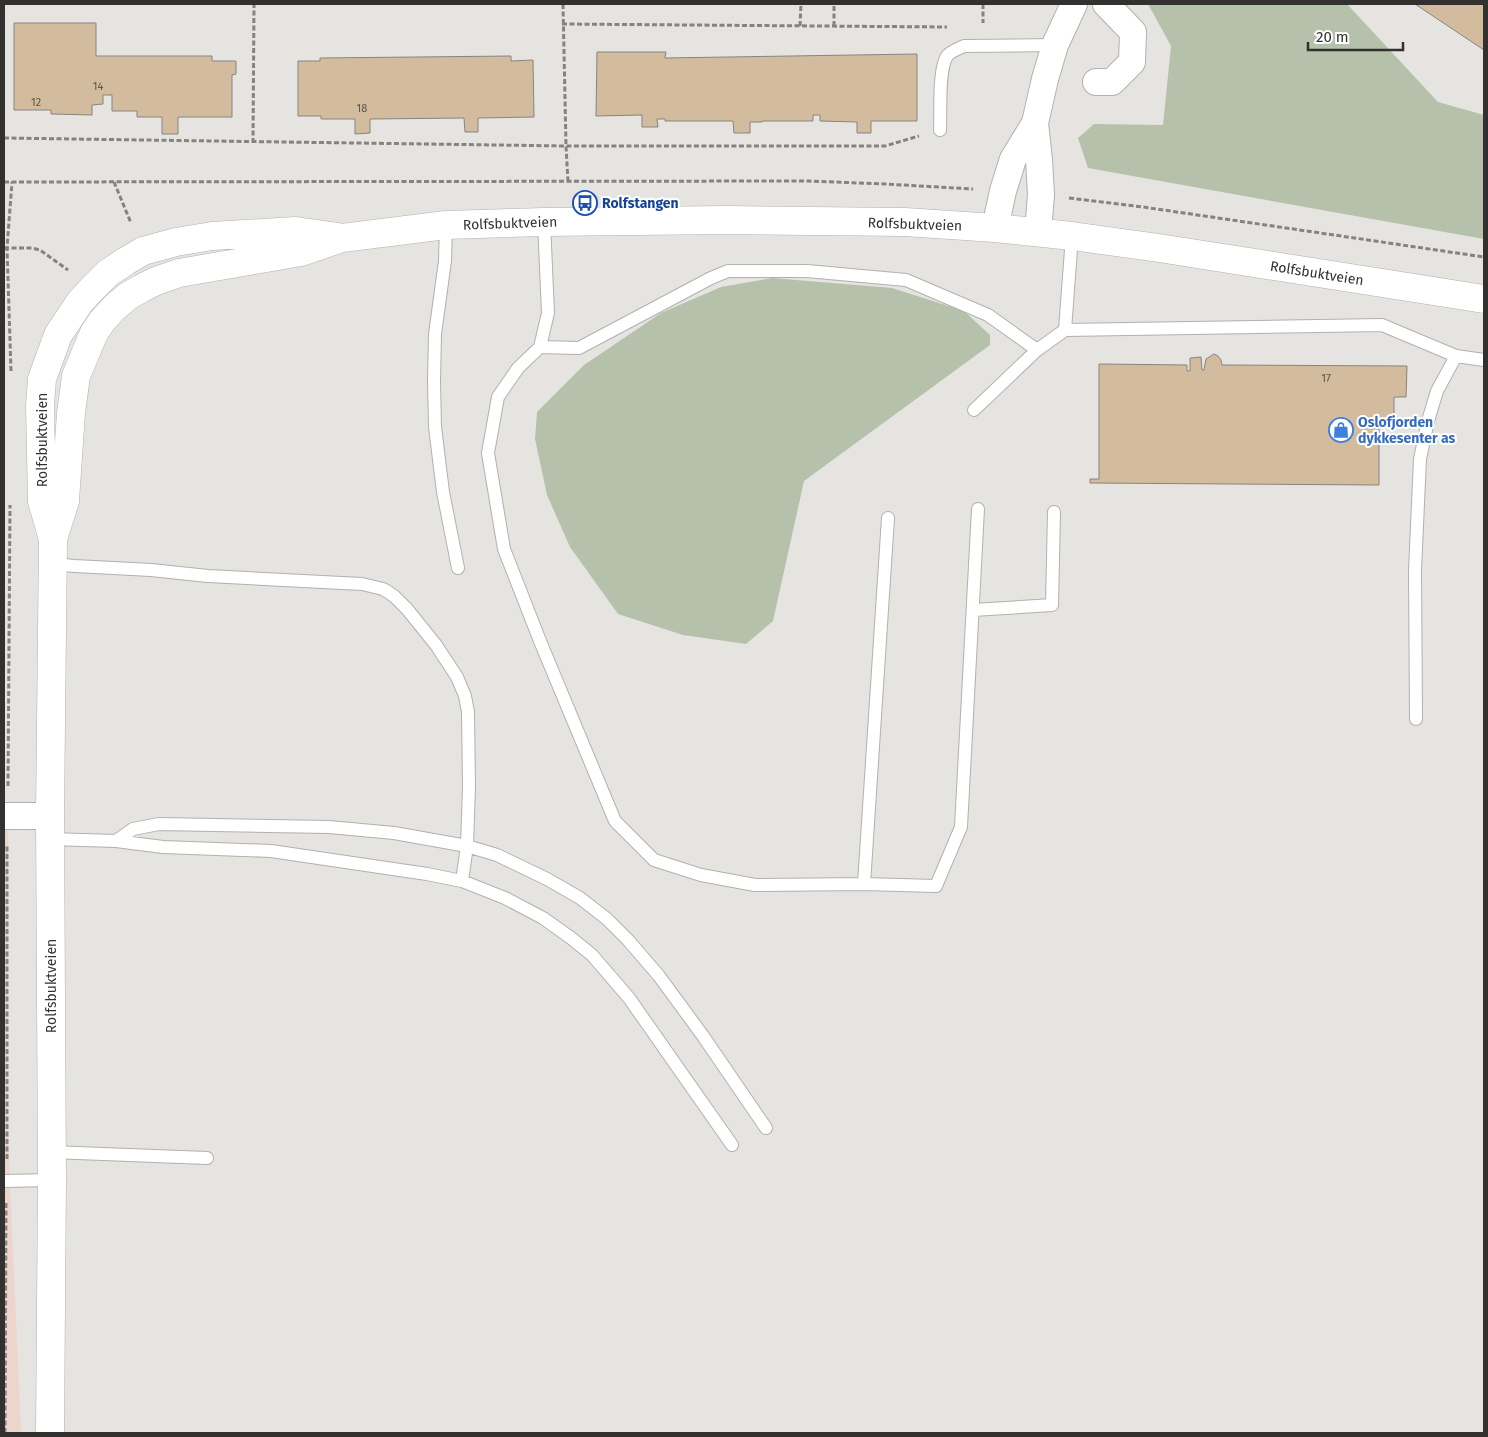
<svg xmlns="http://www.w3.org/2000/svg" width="1488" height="1437" viewBox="0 0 1488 1437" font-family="'Fira Sans',sans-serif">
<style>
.commercial{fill:#edd4cd}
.green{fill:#b5c1ab}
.building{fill:#d3bc9e;stroke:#868481}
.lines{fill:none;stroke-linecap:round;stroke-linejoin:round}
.service-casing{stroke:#b3b0ad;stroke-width:14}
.minor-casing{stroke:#b3b0ad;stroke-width:28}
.tertiary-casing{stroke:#b3b0ad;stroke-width:29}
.path{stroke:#858380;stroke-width:3;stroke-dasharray:5 2.5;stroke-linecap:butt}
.service{stroke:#fff;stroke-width:12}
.minor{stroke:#fff;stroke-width:26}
.tertiary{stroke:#fff;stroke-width:28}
.labels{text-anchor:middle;stroke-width:4;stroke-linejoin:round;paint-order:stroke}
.number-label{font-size:11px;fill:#5a544b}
.transit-label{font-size:14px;font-weight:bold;fill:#164399;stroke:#fff;text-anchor:start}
.street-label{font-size:14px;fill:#32312f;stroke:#fff}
.shop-label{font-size:14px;font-weight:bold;fill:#366cbe;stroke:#fff;text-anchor:start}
</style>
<rect width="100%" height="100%" fill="#e6e4e0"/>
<path class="commercial" d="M4 816H8L7 1117 21 1433H4Z"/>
<path class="green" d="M1148 4H1347L1438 102 1484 115V239L1088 168 1078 138 1094 124 1163 125 1171 46Z
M772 278 892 288 964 311 990 335V345L804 481 773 621 746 644 683 635 618 614 570 547 547 495 535 439 537 412 584 365 661 313 721 287Z"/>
<path class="building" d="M1415 4H1484V50Z
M14 23H96V56H212V61H236V74L232 75V117H178V134H162V117H137V111H112V95H103V104L92 105V115L51 114V110H14Z
M597 52H666L665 58 917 54V121H871V133H857V122L820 121V115H813V121H762V122H750V133H734L733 121H665V119H657L658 127H642V115L596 116Z
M511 56V61L533 60 534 117 478 118V132H465L464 118 370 119V133L355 134V119H321V116H298V61H320V58Z
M1214 354 1218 356 1221 360 1222 365 1407 366 1406 397H1394V421H1379V485L1090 483V479H1099V364L1187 365V371H1190V358L1201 357 1202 370H1204L1206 359Z"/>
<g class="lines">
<defs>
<path id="service" d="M940 130C941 113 938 70 947 56 951 51 958 49 964 46L1055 45
M544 222 548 313 540 347 518 368 498 397 488 453 504 549 540 641 615 821 654 860 701 875 755 885 864 884 888 518
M446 225 445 261 435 334 434 381 435 427 443 492 458 568
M1065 330 1382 325 1456 356 1484 360
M540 347 579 348 711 278 728 271H807L906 280 988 315 1037 350
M974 410 1037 350 1065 330 1072 236
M53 564 75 566 151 570 208 576 362 584 383 589 388 592 395 597 407 609 436 645 457 677 465 696 468 712 469 787 467 846 462 881
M973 610 1052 605 1054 512
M1416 719 1415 570 1420 459 1428 421 1437 391 1456 356
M50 839 116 841 163 847 271 851 427 874 462 881 505 898 543 918 571 938 592 955 629 998 732 1145
M116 841 133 829 159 824 329 827 394 833 467 846 497 855 547 879 580 898 607 919 628 940 659 976 703 1036 766 1128
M864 884 936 886 961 827 978 509
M51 1152 207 1158
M4 1181 52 1180"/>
<path id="minor" d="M1096 82H1112L1132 62 1133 32 1106 4
M1035 123 1039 160 1041 195 1038 232
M995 228 1003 191 1013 159 1035 123 1045 79 1055 45 1074 4
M4 816H50"/>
<path id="tertiary" d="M53 539 65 501 71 413 76 376 94 333 102 321 115 307 128 296 142 288 156 281 179 273 301 252 342 238 446 225 544 222 728 220 905 222 995 228 1072 236 1159 248 1484 299
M50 1433 52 1180 50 816 53 539 42 501 40 406 42 379 58 335 80 302 91 290 108 273 126 261 143 251 176 242 212 236 296 231 338 237"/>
</defs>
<use href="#service" class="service-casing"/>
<use href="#minor" class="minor-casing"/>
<use href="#tertiary" class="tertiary-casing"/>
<path class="path" d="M563 4 566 146 568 182
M983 4V23
M562 24 947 27
M800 26 801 4
M834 26V4
M4 138 566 146H885L919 136
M253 143 254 4
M4 182 808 181 885 184 973 189
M114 182 131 223
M1069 198 1143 207 1484 257
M4 248H32L40 250 68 270
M11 371 7 248 12 182
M8 786 10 505
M7 1159V845
M5 1433 6 1202"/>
<use href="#service" class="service"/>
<use href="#minor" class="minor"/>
<use href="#tertiary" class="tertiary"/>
</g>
<defs>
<symbol id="bus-ring" viewBox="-11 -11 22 22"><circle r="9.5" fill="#fff" stroke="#1a4fb4" stroke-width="1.5"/><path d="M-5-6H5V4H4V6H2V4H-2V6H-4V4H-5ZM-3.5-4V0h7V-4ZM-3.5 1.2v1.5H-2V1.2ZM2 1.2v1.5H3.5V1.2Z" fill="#1a4fb4"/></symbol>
<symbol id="shop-ring" viewBox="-11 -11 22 22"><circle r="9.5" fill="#fff" stroke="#3f7fe0" stroke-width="1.5"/><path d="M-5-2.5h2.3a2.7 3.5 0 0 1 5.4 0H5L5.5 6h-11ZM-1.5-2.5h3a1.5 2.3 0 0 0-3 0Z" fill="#3f7fe0"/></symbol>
</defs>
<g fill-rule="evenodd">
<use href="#bus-ring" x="571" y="189" width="28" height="28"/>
<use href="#shop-ring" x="1327" y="416" width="28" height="28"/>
</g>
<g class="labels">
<g class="number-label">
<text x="98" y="90">14</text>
<text x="36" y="106">12</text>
<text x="362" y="112">18</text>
<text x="1326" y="382">17</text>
</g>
<g class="transit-label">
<text x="602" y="208">Rolfstangen</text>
</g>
<g class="street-label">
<text transform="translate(510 223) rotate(-2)" y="5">Rolfsbuktveien</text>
<text transform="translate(915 224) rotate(2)" y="5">Rolfsbuktveien</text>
<text transform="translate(1317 273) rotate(9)" y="5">Rolfsbuktveien</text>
<text transform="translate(42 440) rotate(-90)" y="5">Rolfsbuktveien</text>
<text transform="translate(51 986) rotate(-90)" y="5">Rolfsbuktveien</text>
</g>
<g class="shop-label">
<text x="1358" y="427">Oslofjorden<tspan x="1358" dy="16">dykkesenter as</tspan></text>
</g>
</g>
<rect width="1488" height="1437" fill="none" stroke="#32312f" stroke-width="10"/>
<path d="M1308 42v8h95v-8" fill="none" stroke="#32312f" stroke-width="2.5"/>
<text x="1316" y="42" font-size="15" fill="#32312f" stroke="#ffffff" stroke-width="4" paint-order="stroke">20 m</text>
</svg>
